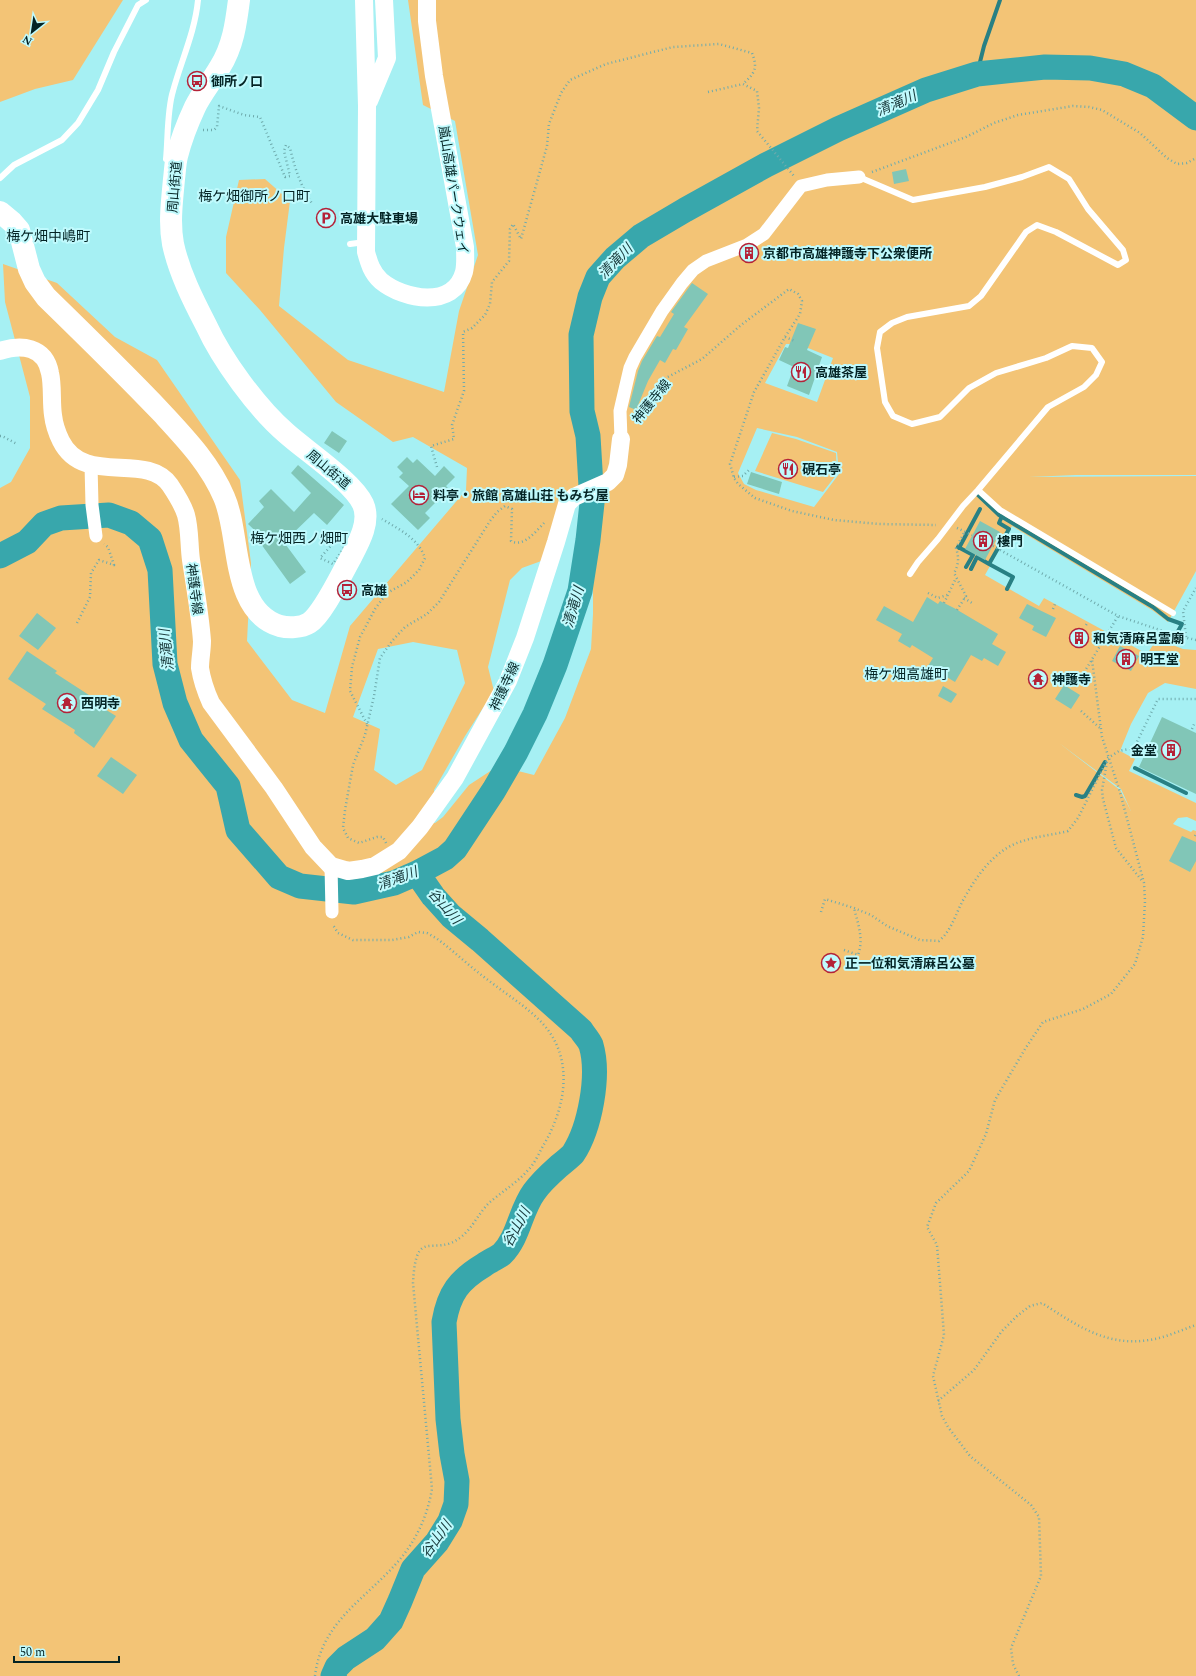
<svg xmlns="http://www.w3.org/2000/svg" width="1196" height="1676" viewBox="0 0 1196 1676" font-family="Spectral,'Noto Sans JP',serif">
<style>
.green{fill:#f3c476;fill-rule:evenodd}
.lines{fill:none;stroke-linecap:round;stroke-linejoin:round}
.stream{stroke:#288084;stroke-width:4}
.river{stroke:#38a7ac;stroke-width:25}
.building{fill:#81c6b7}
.path{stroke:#6fabad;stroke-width:2.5;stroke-dasharray:1 3;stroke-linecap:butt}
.lane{stroke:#fff;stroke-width:6}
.street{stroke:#fff;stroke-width:13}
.secondary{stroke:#fff;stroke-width:18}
.highway{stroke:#fff;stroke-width:22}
.labels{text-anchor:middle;stroke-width:4;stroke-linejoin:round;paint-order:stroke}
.poi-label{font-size:13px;font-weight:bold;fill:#042425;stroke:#c0fafd;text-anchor:start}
.street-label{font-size:13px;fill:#042425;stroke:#c0fafd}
.water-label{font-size:14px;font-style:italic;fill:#193a3c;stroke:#c0fafd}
.neighbourhood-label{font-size:14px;fill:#042425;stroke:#c0fafd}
</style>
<rect width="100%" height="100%" fill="#a6f0f3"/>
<path class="green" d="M0 0H123L73 80 35 89 0 102Z
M408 0H1196V475H1076L1029 477 1196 476V571L1168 622 1152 610 1012 526 985 575 1039 606 1044 598 1147 654 1157 639 1183 649 1196 650V689L1165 683 1148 693 1131 724 1120 751 1135 759 1129 771 1196 803V821L1187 817 1178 818 1173 824 1191 832 1193 830 1196 831V1676H0V488L11 482 30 448V397L5 302 3 264 57 283 115 337 157 360 240 480 251 563 247 641 292 700 325 713 350 626 466 490 467 468 413 437 393 442 336 402 260 310 226 273V237L239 180 265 179 290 201 284 248 279 306 348 360 444 392 459 311 478 255 455 121 423 105ZM786 344H798L833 358 817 402 765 383ZM757 428 797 437 837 452 839 474 814 507 756 490 744 484 738 473ZM596 498 593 542V614L591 649 565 718 534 775 498 766 469 785 443 817 435 823 428 822 436 799 434 790 465 736 494 691 488 667 510 580 522 568 544 560 564 501ZM413 642 457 650 465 683 422 770 396 785 374 770 380 729 353 717 378 649ZM1059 743 1121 789 1131 811 1120 790Z
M772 433 796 439 836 453 837 474 823 492 755 471Z"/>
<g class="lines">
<path class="stream" d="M977 74 984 46 1000 0
M977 494 999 515 1153 607 1168 619 1182 624 1177 633
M1002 516 999 523 1009 529 989 564 1013 577 1007 589
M958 547 973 555 966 567
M959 548 980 509
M971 569 977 557 989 564
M1135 768 1186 793
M1076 795 1082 797 1085 796 1105 762"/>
<path class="river" d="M0 556 27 542 44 524 61 518 109 515 131 523 150 539 160 570 165 664 175 703 191 740 228 786 238 830 279 877 300 886 354 892 394 883 417 873 445 858 455 849 494 790 516 752 535 714 555 665 580 591 588 540 592 503 588 436 582 411 581 335 590 297 598 277 615 258 641 236 685 210 766 165 838 129 926 90 977 74 1045 67 1090 68 1124 74 1153 86 1196 118
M333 1676 337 1667 346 1658 375 1639 391 1621 400 1601 413 1569 437 1542 450 1521 456 1504 457 1481 452 1454 448 1419 444 1322C449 1293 459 1280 484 1265 489 1261 497 1258 502 1254 519 1237 520 1211 534 1192 541 1182 550 1174 559 1166 564 1162 569 1158 573 1154 590 1128 600 1075 591 1045 589 1040 584 1035 581 1030L480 940 451 916 433 896 417 873"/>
</g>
<path class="building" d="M906 169 909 181 894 184 892 172Z
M692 283 708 294 684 327 688 329 676 350 673 349 665 363 660 360 648 381 636 410 629 407 638 371 642 361 657 336 660 337 674 314 671 312Z
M798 323 816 329 807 350 822 357 809 395 787 386 794 367 779 360 785 347 788 348Z
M332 431 347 441 339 453 324 443Z
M407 457 413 463 417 459 435 476 444 466 455 477 446 486 449 489 425 513 430 518 418 530 391 504 409 486 399 477 403 473 397 467Z
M298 465 344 505 327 525 314 513 286 540 288 543 286 545 306 572 290 584 261 544 266 541 248 524 264 507 259 501 271 489 294 512 311 493 291 473Z
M751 472 782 482 779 494 747 484Z
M980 521 1000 532 985 560 965 549Z
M927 597 938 604 940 601 954 608 998 634 992 644 1006 652 998 666 984 658 982 661 971 655 955 682 928 666 933 658 912 645 910 648 898 641 902 634 876 620 884 606 913 622Z
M1027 604 1056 618 1046 637 1032 630 1034 626 1019 618Z
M37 613 56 628 38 650 19 636Z
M1120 646 1139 656 1131 671 1112 661Z
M27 651 57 671 55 673 92 697 90 700 116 716 94 748 74 733 75 730 42 709 46 704 8 679Z
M1064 685 1080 695 1071 709 1055 699Z
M943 686 957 694 951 703 938 696Z
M1162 717 1196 733V794L1139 767Z
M111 757 137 775 123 794 97 776Z
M1182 836 1196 842V861L1190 872 1169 861Z"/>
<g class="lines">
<path class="path" d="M708 92 743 84 757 91 759 108 757 131 794 176
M203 130H214L217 127 219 106 244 115 260 117 285 177 290 176 284 151 286 145 290 148C295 169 301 187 313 205
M872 172 966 137 994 123 1018 115 1073 106 1089 107 1102 110 1140 133 1167 158 1177 164 1187 163 1196 158
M785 337 795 341
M634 421 664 379 702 359 741 325 789 289 798 294 802 301 800 314 785 337 754 392 730 464 734 478 738 484 755 498 792 511 834 520 879 524 936 525
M0 436H2L17 444
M437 467 431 446 454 439 452 425 464 391 463 332 472 328 485 315 490 304 492 282 509 261 510 229 513 224 521 239 547 146 549 124 561 93 570 80 606 64 673 47 719 44 752 53C758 68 755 73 743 84
M734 477 743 476 750 469
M957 528 972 535
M338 538 347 543 333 564 320 558Z
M993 546 1118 616 1175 635 1196 640
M928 593 938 598 947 595
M964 598 972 603
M944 603 956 578
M1053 609 1055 604
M957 610 966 596 954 573C959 564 959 557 956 548L965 531
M77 623 90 597 91 573 99 560 114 565 108 547 104 544
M1086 625 1088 622
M1186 637 1183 611 1196 588
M1130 651 1132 648
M1076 686 1118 616
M1081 711 1100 728
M367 724 350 691 352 667 360 637 375 609 387 593 407 582 419 570 425 558C418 538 400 530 382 519
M1192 729 1195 722
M1107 762 1102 790 1103 799 1116 848 1143 882
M1195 836 1196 834
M386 843 383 837H377L359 843 348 838 343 828 345 810 353 765 365 735 374 696 380 658 392 641 405 627 427 614 439 602 490 521 497 512 505 506 512 509 511 541C524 548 537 530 545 522
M821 912 825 899 854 908 871 915 887 926 920 940 939 941C951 931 955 916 962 902 976 877 994 849 1023 841 1037 836 1053 835 1068 831L1078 818 1108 758 1119 751 1134 748 1158 699H1196
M844 950 858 955C864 939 858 924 854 908
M938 1401 974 1370 1002 1331 1017 1316 1030 1306 1042 1303C1076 1325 1107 1347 1149 1340 1165 1338 1181 1330 1196 1325
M315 1676C321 1624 363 1600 395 1565 415 1543 427 1518 432 1489L413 1283C416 1224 433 1259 461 1237 473 1228 479 1212 490 1202 503 1191 518 1182 529 1169 535 1163 539 1153 543 1146 565 1109 575 1061 544 1025 528 1007 507 995 488 980 470 967 454 951 436 938L427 933 418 932 409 937 392 940H353L338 933 333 925
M1019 1676 1013 1664 1011 1648 1041 1576 1039 1517 1031 1505 970 1456 948 1427 942 1416 933 1376 944 1335 937 1245 927 1227 936 1203 969 1171 986 1134 995 1100 1025 1049 1043 1022 1083 1009 1111 994 1135 964 1143 937 1145 901 1144 883 1120 792 1102 737 1092 660"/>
<path class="lane" d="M166 159C168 139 167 110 173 91 181 61 195 32 198 0
M859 177 913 200 985 187 1022 177 1049 167 1069 179 1088 209 1123 250 1126 260 1118 265 1056 232 1037 225 1026 232 981 296 969 306 907 317 892 323 880 332 877 348 885 402 893 416 912 424 940 417 969 388 996 373 1046 358 1072 346 1092 348 1102 362 1096 375 1084 387 1048 407 978 490 963 506 938 539 918 562 910 574
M0 178 14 165 62 140 78 123 98 90 114 52 138 5 146 0
M350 244 365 242
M978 490 1000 510 1173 613"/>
<path class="street" d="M621 439 620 411 630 368 635 357 662 311 682 283 693 270 706 261 747 245 764 234 801 186 827 180 859 177
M91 465 92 505 96 536
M331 866 332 912"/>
<path class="secondary" d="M364 0 367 106 366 252C369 263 372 273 381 281 404 300 454 309 464 272 466 264 465 255 465 247L434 76 427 21V0
M369 101 387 58 384 0
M0 351C21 344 45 346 50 373 53 386 51 401 53 415 54 424 57 433 61 441 84 487 146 451 170 485 176 494 183 505 186 515 190 529 189 546 191 560 195 587 200 614 202 641 202 650 200 659 200 668 202 681 206 692 211 703L274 788 313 847 331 866 348 871 362 869 375 866 399 851 420 827 455 778 508 681 525 638 556 542 567 504 574 497 608 482 615 475 618 465 621 439"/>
<path class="highway" d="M0 212 12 222 19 230 29 269 35 282 46 297C85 335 124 373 162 413 186 439 210 464 224 497 241 535 230 611 280 626 288 628 301 628 309 623 323 614 341 575 350 559 358 544 371 522 363 504 353 482 306 451 286 433 257 408 222 360 206 325 193 300 179 272 173 244 169 223 172 201 174 179 175 172 175 164 177 156 181 140 188 122 195 107 202 93 212 81 220 67 233 46 236 24 239 0"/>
</g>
<defs>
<symbol id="bus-ring" viewBox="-11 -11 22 22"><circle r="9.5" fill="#c0fafd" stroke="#b42238" stroke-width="1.5"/><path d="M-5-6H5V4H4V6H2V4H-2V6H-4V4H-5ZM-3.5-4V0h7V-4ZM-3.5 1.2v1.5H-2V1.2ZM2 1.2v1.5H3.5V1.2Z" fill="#b42238"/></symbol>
<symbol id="parking-ring" viewBox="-11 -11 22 22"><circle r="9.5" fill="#c0fafd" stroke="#b42238" stroke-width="1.5"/><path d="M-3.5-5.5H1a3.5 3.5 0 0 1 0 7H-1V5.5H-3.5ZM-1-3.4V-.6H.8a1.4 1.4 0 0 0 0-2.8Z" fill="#b42238"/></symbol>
<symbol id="building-ring" viewBox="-11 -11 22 22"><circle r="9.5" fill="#c0fafd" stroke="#b42238" stroke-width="1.5"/><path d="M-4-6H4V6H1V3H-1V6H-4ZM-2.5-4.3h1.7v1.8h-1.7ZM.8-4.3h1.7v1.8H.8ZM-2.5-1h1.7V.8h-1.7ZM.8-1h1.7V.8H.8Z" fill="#b42238"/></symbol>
<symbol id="restaurant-ring" viewBox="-11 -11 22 22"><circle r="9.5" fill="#c0fafd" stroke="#b42238" stroke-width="1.5"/><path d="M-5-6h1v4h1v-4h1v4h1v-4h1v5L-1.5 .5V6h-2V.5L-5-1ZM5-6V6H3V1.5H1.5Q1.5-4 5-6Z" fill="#b42238"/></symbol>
<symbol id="hotel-ring" viewBox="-11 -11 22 22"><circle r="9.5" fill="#c0fafd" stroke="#b42238" stroke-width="1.5"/><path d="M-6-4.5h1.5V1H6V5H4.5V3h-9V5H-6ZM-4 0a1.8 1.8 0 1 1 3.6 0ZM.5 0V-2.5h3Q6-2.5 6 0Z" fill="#b42238"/></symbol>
<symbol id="temple-ring" viewBox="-11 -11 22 22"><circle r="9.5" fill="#c0fafd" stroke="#b42238" stroke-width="1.5"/><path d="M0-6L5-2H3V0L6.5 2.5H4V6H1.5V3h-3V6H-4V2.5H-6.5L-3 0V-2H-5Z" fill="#b42238"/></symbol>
<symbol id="sight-ring" viewBox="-11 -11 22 22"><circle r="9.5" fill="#c0fafd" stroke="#b42238" stroke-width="1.5"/><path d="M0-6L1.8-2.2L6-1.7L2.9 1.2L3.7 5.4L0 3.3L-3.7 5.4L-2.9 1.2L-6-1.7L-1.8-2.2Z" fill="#b42238"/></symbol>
</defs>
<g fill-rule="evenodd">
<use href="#bus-ring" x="186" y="70" width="22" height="22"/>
<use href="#parking-ring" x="315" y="207" width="22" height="22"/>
<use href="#building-ring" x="738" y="242" width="22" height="22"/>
<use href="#restaurant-ring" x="790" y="361" width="22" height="22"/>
<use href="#restaurant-ring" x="777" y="458" width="22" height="22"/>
<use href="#hotel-ring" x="408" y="484" width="22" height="22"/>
<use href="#building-ring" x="972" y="530" width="22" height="22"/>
<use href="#bus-ring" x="336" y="579" width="22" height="22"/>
<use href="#building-ring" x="1068" y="627" width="22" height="22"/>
<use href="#building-ring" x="1115" y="648" width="22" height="22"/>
<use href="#temple-ring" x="1027" y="668" width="22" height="22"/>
<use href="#temple-ring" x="56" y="692" width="22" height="22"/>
<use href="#building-ring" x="1160" y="739" width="22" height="22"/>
<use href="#sight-ring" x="820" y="952" width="22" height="22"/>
</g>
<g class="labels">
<g class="poi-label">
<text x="211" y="86">御所ノ口</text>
<text x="340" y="223">高雄大駐車場</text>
<text x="763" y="258">京都市高雄神護寺下公衆便所</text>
<text x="815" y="377">高雄茶屋</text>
<text x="802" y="474">硯石亭</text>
<text x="433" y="500">料亭・旅館 高雄山荘 もみぢ屋</text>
<text x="997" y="546">樓門</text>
<text x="361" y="595">高雄</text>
<text x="1093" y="643">和気清麻呂霊廟</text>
<text x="1140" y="664">明王堂</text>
<text x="1052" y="684">神護寺</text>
<text x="81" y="708">西明寺</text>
<text x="1157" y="755" text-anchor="end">金堂</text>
<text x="845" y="968">正一位和気清麻呂公墓</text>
</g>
<g class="street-label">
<text transform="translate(174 187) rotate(-85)" y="5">周山街道</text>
<text transform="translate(454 190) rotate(81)" y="5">嵐山高雄パークウェイ</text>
<text transform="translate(651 401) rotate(-51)" y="5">神護寺線</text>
<text transform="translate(329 469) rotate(40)" y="5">周山街道</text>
<text transform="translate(195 589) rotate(82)" y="5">神護寺線</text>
<text transform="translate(504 686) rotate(-65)" y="5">神護寺線</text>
</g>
<g class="water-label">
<text transform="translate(896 103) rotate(-24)" y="5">清滝川</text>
<text transform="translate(615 261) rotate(-46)" y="5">清滝川</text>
<text transform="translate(573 607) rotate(-74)" y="5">清滝川</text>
<text transform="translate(166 650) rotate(-96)" y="5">清滝川</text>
<text transform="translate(397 878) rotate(-20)" y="5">清滝川</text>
<text transform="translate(445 906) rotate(49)" y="5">谷山川</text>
<text transform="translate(516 1227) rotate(-62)" y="5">谷山川</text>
<text transform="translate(436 1539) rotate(-55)" y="5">谷山川</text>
</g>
<g class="neighbourhood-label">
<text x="254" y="201">梅ケ畑御所ノ口町</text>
<text x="48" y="241">梅ケ畑中嶋町</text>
<text x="299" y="543">梅ケ畑西ノ畑町</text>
<text x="906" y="679">梅ケ畑高雄町</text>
</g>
</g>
<g transform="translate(32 32) rotate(210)" stroke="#c0fafd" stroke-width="3" paint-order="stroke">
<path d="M0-3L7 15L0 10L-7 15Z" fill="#042425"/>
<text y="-6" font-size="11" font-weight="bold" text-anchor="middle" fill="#042425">N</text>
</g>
<path d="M14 1656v6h105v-6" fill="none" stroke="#042425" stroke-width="2"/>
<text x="20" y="1656" font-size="12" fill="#042425" stroke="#c0fafd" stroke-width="3" paint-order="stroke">50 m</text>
</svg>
